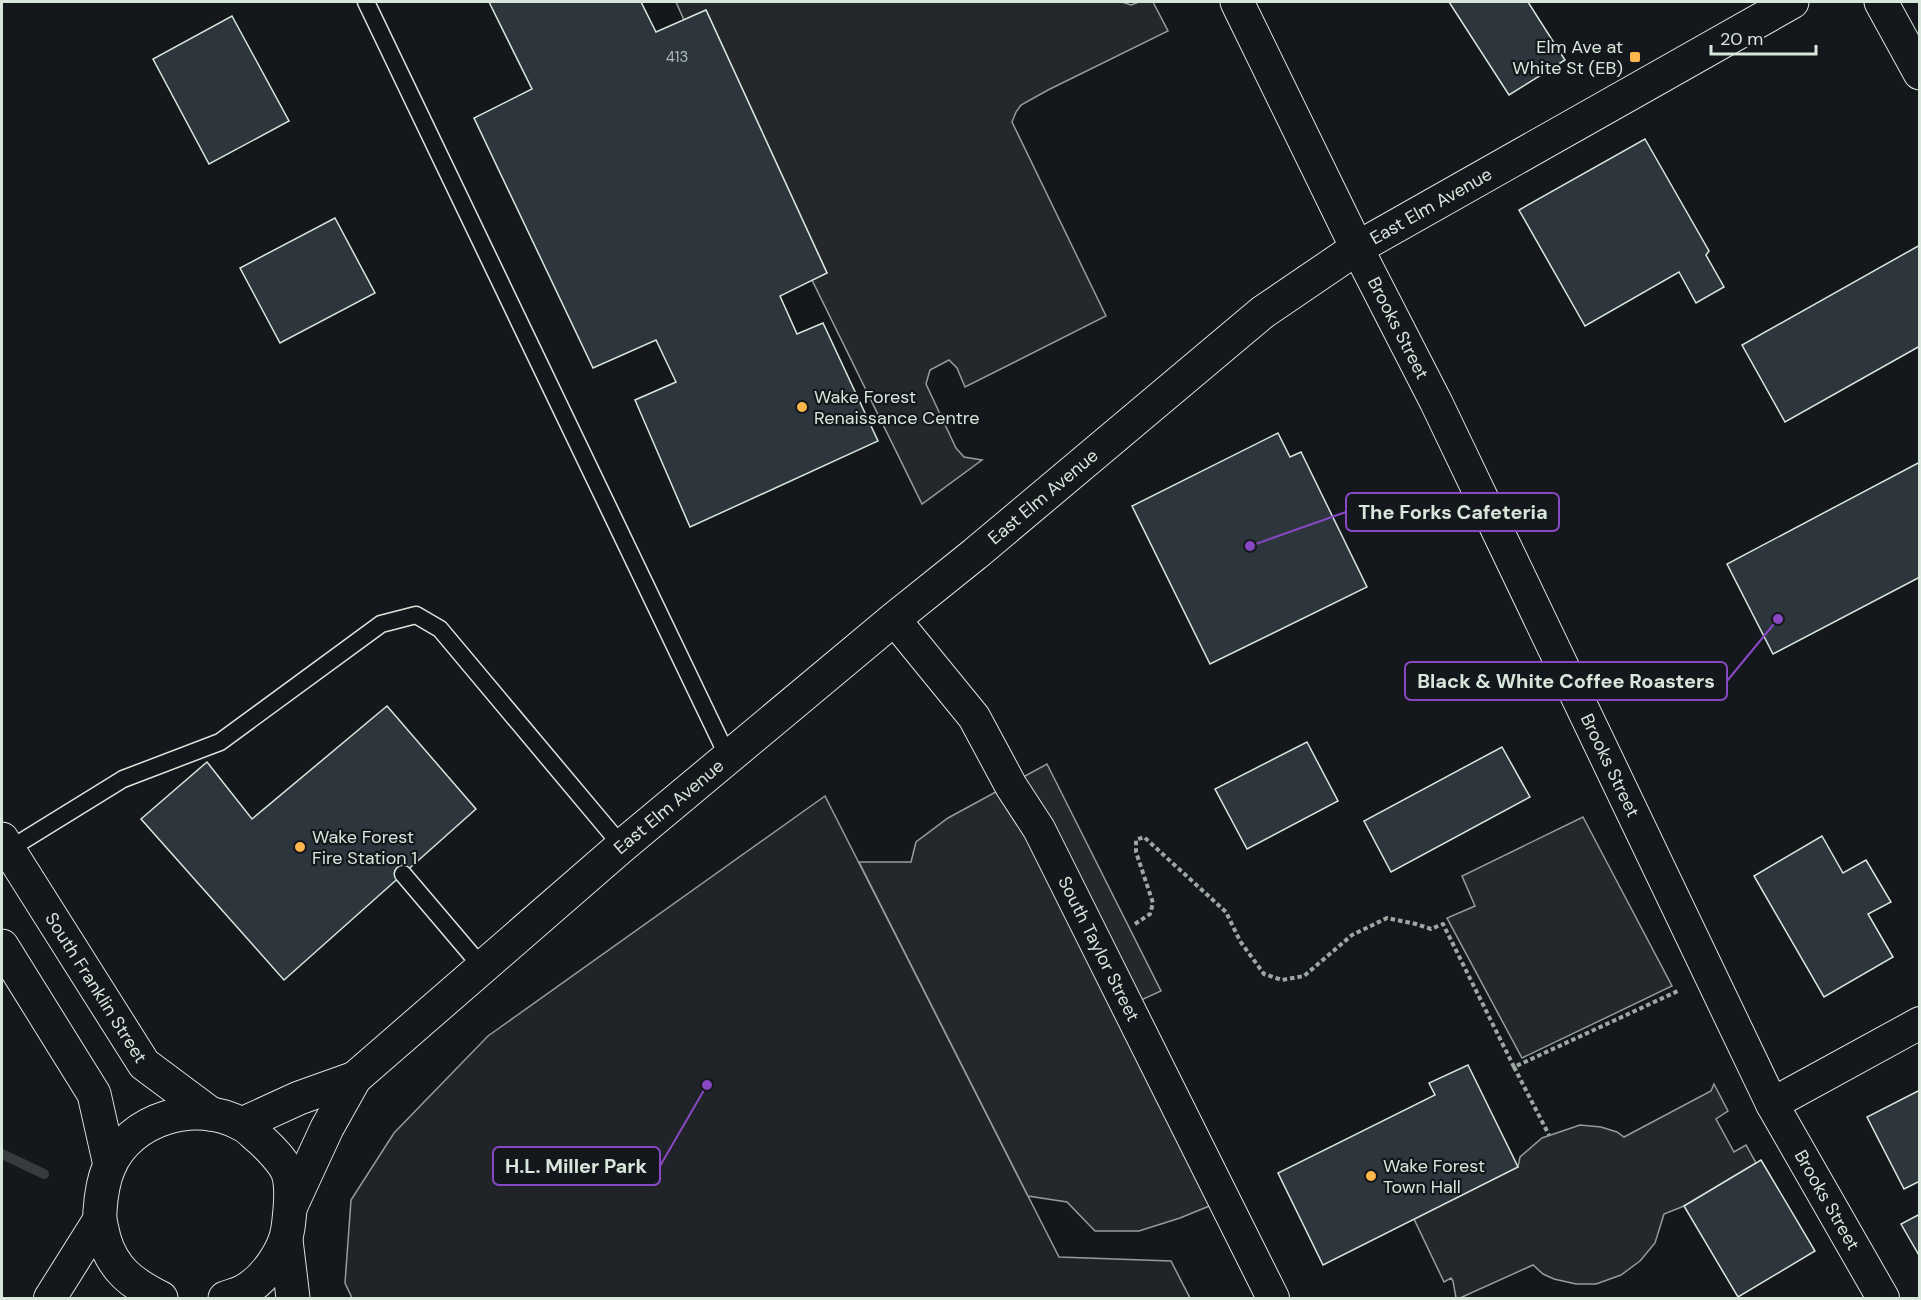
<svg xmlns="http://www.w3.org/2000/svg" width="1921" height="1300" viewBox="0 0 1921 1300" font-family="'DM Sans',sans-serif">
<style>
.green{fill:#202428;stroke:#939e99;stroke-width:1.5}
.parking{fill:#24282b;stroke:#939e99;stroke-width:1.5}
.lines{fill:none;stroke-linecap:round;stroke-linejoin:round}
.stream{stroke:#363b3e;stroke-width:10}
.building{fill:#2c363c;stroke:#d8e6dc;stroke-width:1.5}
.lane-casing{stroke:#d8e6dc;stroke-width:19}
.street-casing{stroke:#d8e6dc;stroke-width:34}
.secondary-casing{stroke:#d8e6dc;stroke-width:35}
.path{stroke:#9da8a2;stroke-width:4;stroke-dasharray:4.5 3;stroke-linecap:butt}
.lane{stroke:#14181c;stroke-width:16}
.street{stroke:#14181c;stroke-width:32}
.secondary{stroke:#14181c;stroke-width:33}
.poi-dot{fill:#ffb74d;stroke:#14181c;stroke-width:2}
.labels{text-anchor:middle;stroke-width:4.5;stroke-linejoin:round;paint-order:stroke}
.number-label{font-size:15px;fill:#adbab4}
.poi-label{font-size:18px;fill:#d8e6dc;stroke:#14181c;text-anchor:start}
.street-label{font-size:18px;fill:#d8e6dc;stroke:#14181c}
.leader{fill:none;stroke:#8948c3;stroke-width:2}
.callout-dot{fill:#8948c3;stroke:#14181c;stroke-width:2}
.callout{fill:#14181c;stroke:#8948c3;stroke-width:2}
.callout-label{font-size:20px;text-anchor:middle;font-weight:bold;fill:#d8e6dc}
</style>
<rect width="100%" height="100%" fill="#14181c"/>
<path class="green" d="M825 796 1059 1257 1171 1261 1190 1298H352L345 1283 351 1200 394 1133 488 1036Z"/>
<path class="parking" d="M676 2H1122L1131 5 1139 2H1153L1168 31 1048 90 1021 105 1016 112 1012 122 1106 316 965 387 957 368 949 360 930 370 926 384 956 448 964 457 982 460 922 504 812 280 827 273 706 10 684 20Z
M1047 764 1161 991 1128 1006 1224 1200 1180 1218 1139 1231H1095L1067 1202 1028 1196 859 862H911L916 842 948 818Z
M1583 817 1672 986 1522 1058 1447 918 1475 906 1462 876Z
M1714 1084 1728 1111 1716 1119 1734 1152 1746 1145 1756 1163 1684 1206 1664 1214 1655 1243 1640 1261 1621 1275 1596 1284H1576L1554 1279 1543 1274 1533 1265 1460 1298H1456L1453 1281 1451 1278 1444 1282 1414 1219 1518 1167 1520 1157 1542 1138 1580 1125 1601 1127 1617 1132 1624 1137 1711 1091Z"/>
<g class="lines">
<path class="stream" d="M2 1154 44 1174"/>
</g>
<path class="building" d="M489 2H641L656 32 706 10 827 273 780 296 797 334 823 323 878 441 690 527 635 400 676 382 656 340 593 368 474 118 532 89Z
M1449 2H1528L1565 60 1509 95Z
M232 16 289 121 209 164 153 59Z
M1645 139 1709 251 1706 255 1724 287 1696 303 1679 272 1585 326 1519 210Z
M335 218 375 293 280 343 240 268Z
M1920 245V346L1785 422 1742 345Z
M1278 433 1290 457 1301 452 1367 587 1210 664 1132 506Z
M1920 462V577L1773 654 1727 564Z
M387 706 476 809 284 980 141 819 207 762 252 819Z
M1307 742 1338 801 1247 849 1215 789Z
M1502 747 1530 797 1391 872 1364 821Z
M1822 836 1843 873 1866 860 1891 902 1868 914 1893 957 1824 997 1754 876Z
M1468 1065 1518 1167 1323 1265 1278 1173 1435 1095 1429 1083Z
M1920 1090V1181L1904 1189 1867 1117Z
M1761 1160 1815 1251 1738 1297 1684 1206Z
M1920 1214V1257L1901 1224Z"/>
<g class="lines">
<defs>
<path id="lane" d="M366 2 728 757
M8 850 123 779 220 742 381 624 416 615 440 629 622 846
M403 874 482 967"/>
<g id="street">
<path id="s1" d="M1357 248 1436 402 1772 1104 1883 1298"/>
<path id="s2" d="M894 619 974 717 1011 786 1039 829 1273 1298"/>
<path d="M1772 1104 1920 1023"/>
<path d="M50 1298 99 1220"/>
</g>
<g id="secondary">
<path d="M1237 2 1357 248"/>
<path d="M1881 2 1920 73"/>
<path id="s3" d="M2 839 144 1064 211 1114"/>
<path d="M2 946 94 1094 110 1165"/>
<path d="M242 1124 299 1098 355 1078"/>
<path id="s4" d="M291 1206 327 1128 355 1078 622 846 894 619 975 554 1263 312 1357 248 1792 2"/>
<path d="M286 1240 293 1298"/>
<path d="M161 1298C133 1284 113 1270 104 1238 102 1228 99 1221 100 1211 101 1195 103 1181 109 1167 130 1118 196 1099 241 1124 248 1127 254 1134 259 1138 268 1146 284 1162 288 1173 293 1188 290 1213 288 1228 285 1251 264 1281 242 1292 236 1295 230 1296 225 1298"/>
</g>
</defs>
<use href="#lane" class="lane-casing"/>
<use href="#street" class="street-casing"/>
<use href="#secondary" class="secondary-casing"/>
<path class="path" d="M1135 924 1150 914 1153 903 1136 852V840L1144 837 1226 912 1240 941 1264 974 1282 980 1304 976 1352 935 1387 918 1416 924 1431 929 1443 924 1514 1067 1680 990
M1514 1067 1549 1135"/>
<use href="#lane" class="lane"/>
<use href="#street" class="street"/>
<use href="#secondary" class="secondary"/>
</g>
<g class="poi-dot">
<rect x="1629" y="51" width="12" height="12" rx="3"/>
<circle cx="802" cy="407" r="6"/>
<circle cx="300" cy="847" r="6"/>
<circle cx="1371" cy="1176" r="6"/>
</g>
<g class="labels">
<g class="number-label">
<text x="677" y="62">413</text>
</g>
<g class="poi-label">
<text x="1623" y="53" text-anchor="end">Elm Ave at<tspan x="1623" dy="21">White St (EB)</tspan></text>
<text x="814" y="403">Wake Forest<tspan x="814" dy="21">Renaissance Centre</tspan></text>
<text x="312" y="843">Wake Forest<tspan x="312" dy="21">Fire Station 1</tspan></text>
<text x="1383" y="1172">Wake Forest<tspan x="1383" dy="21">Town Hall</tspan></text>
</g>
<g class="street-label">
<text dy="6" stroke="none"><textPath href="#s4" startOffset="1530">East Elm Avenue</textPath></text>
<text dy="6" stroke="none"><textPath href="#s1" startOffset="90">Brooks Street</textPath></text>
<text dy="6" stroke="none"><textPath href="#s4" startOffset="1044">East Elm Avenue</textPath></text>
<text dy="6" stroke="none"><textPath href="#s1" startOffset="576">Brooks Street</textPath></text>
<text dy="6" stroke="none"><textPath href="#s4" startOffset="558">East Elm Avenue</textPath></text>
<text dy="6" stroke="none"><textPath href="#s2" startOffset="390">South Taylor Street</textPath></text>
<text dy="6" stroke="none"><textPath href="#s3" startOffset="176">South Franklin Street</textPath></text>
<text dy="6" stroke="none"><textPath href="#s1" startOffset="1062">Brooks Street</textPath></text>
</g>
</g>
<path class="leader" d="M1250 546L1346 512M1778 619L1727 681M707 1085L660 1166"/>
<g class="callout-dot">
<circle cx="1250" cy="546" r="6"/>
<circle cx="1778" cy="619" r="6"/>
<circle cx="707" cy="1085" r="6"/>
</g>
<g class="callout">
<rect x="1346" y="493" width="213" height="38" rx="6"/>
<rect x="1405" y="662" width="322" height="38" rx="6"/>
<rect x="493" y="1147" width="167" height="38" rx="6"/>
</g>
<g class="callout-label">
<text x="1453" y="519">The Forks Cafeteria</text>
<text x="1566" y="688">Black &amp; White Coffee Roasters</text>
<text x="576" y="1173">H.L. Miller Park</text>
</g>
<rect width="1921" height="1300" fill="none" stroke="#d8e6dc" stroke-width="6"/>
<path d="M1711 45v9h105v-9" fill="none" stroke="#d8e6dc" stroke-width="3"/>
<text x="1720" y="45" font-size="18" fill="#d8e6dc" stroke="#14181c" stroke-width="4.5" paint-order="stroke">20 m</text>
</svg>
